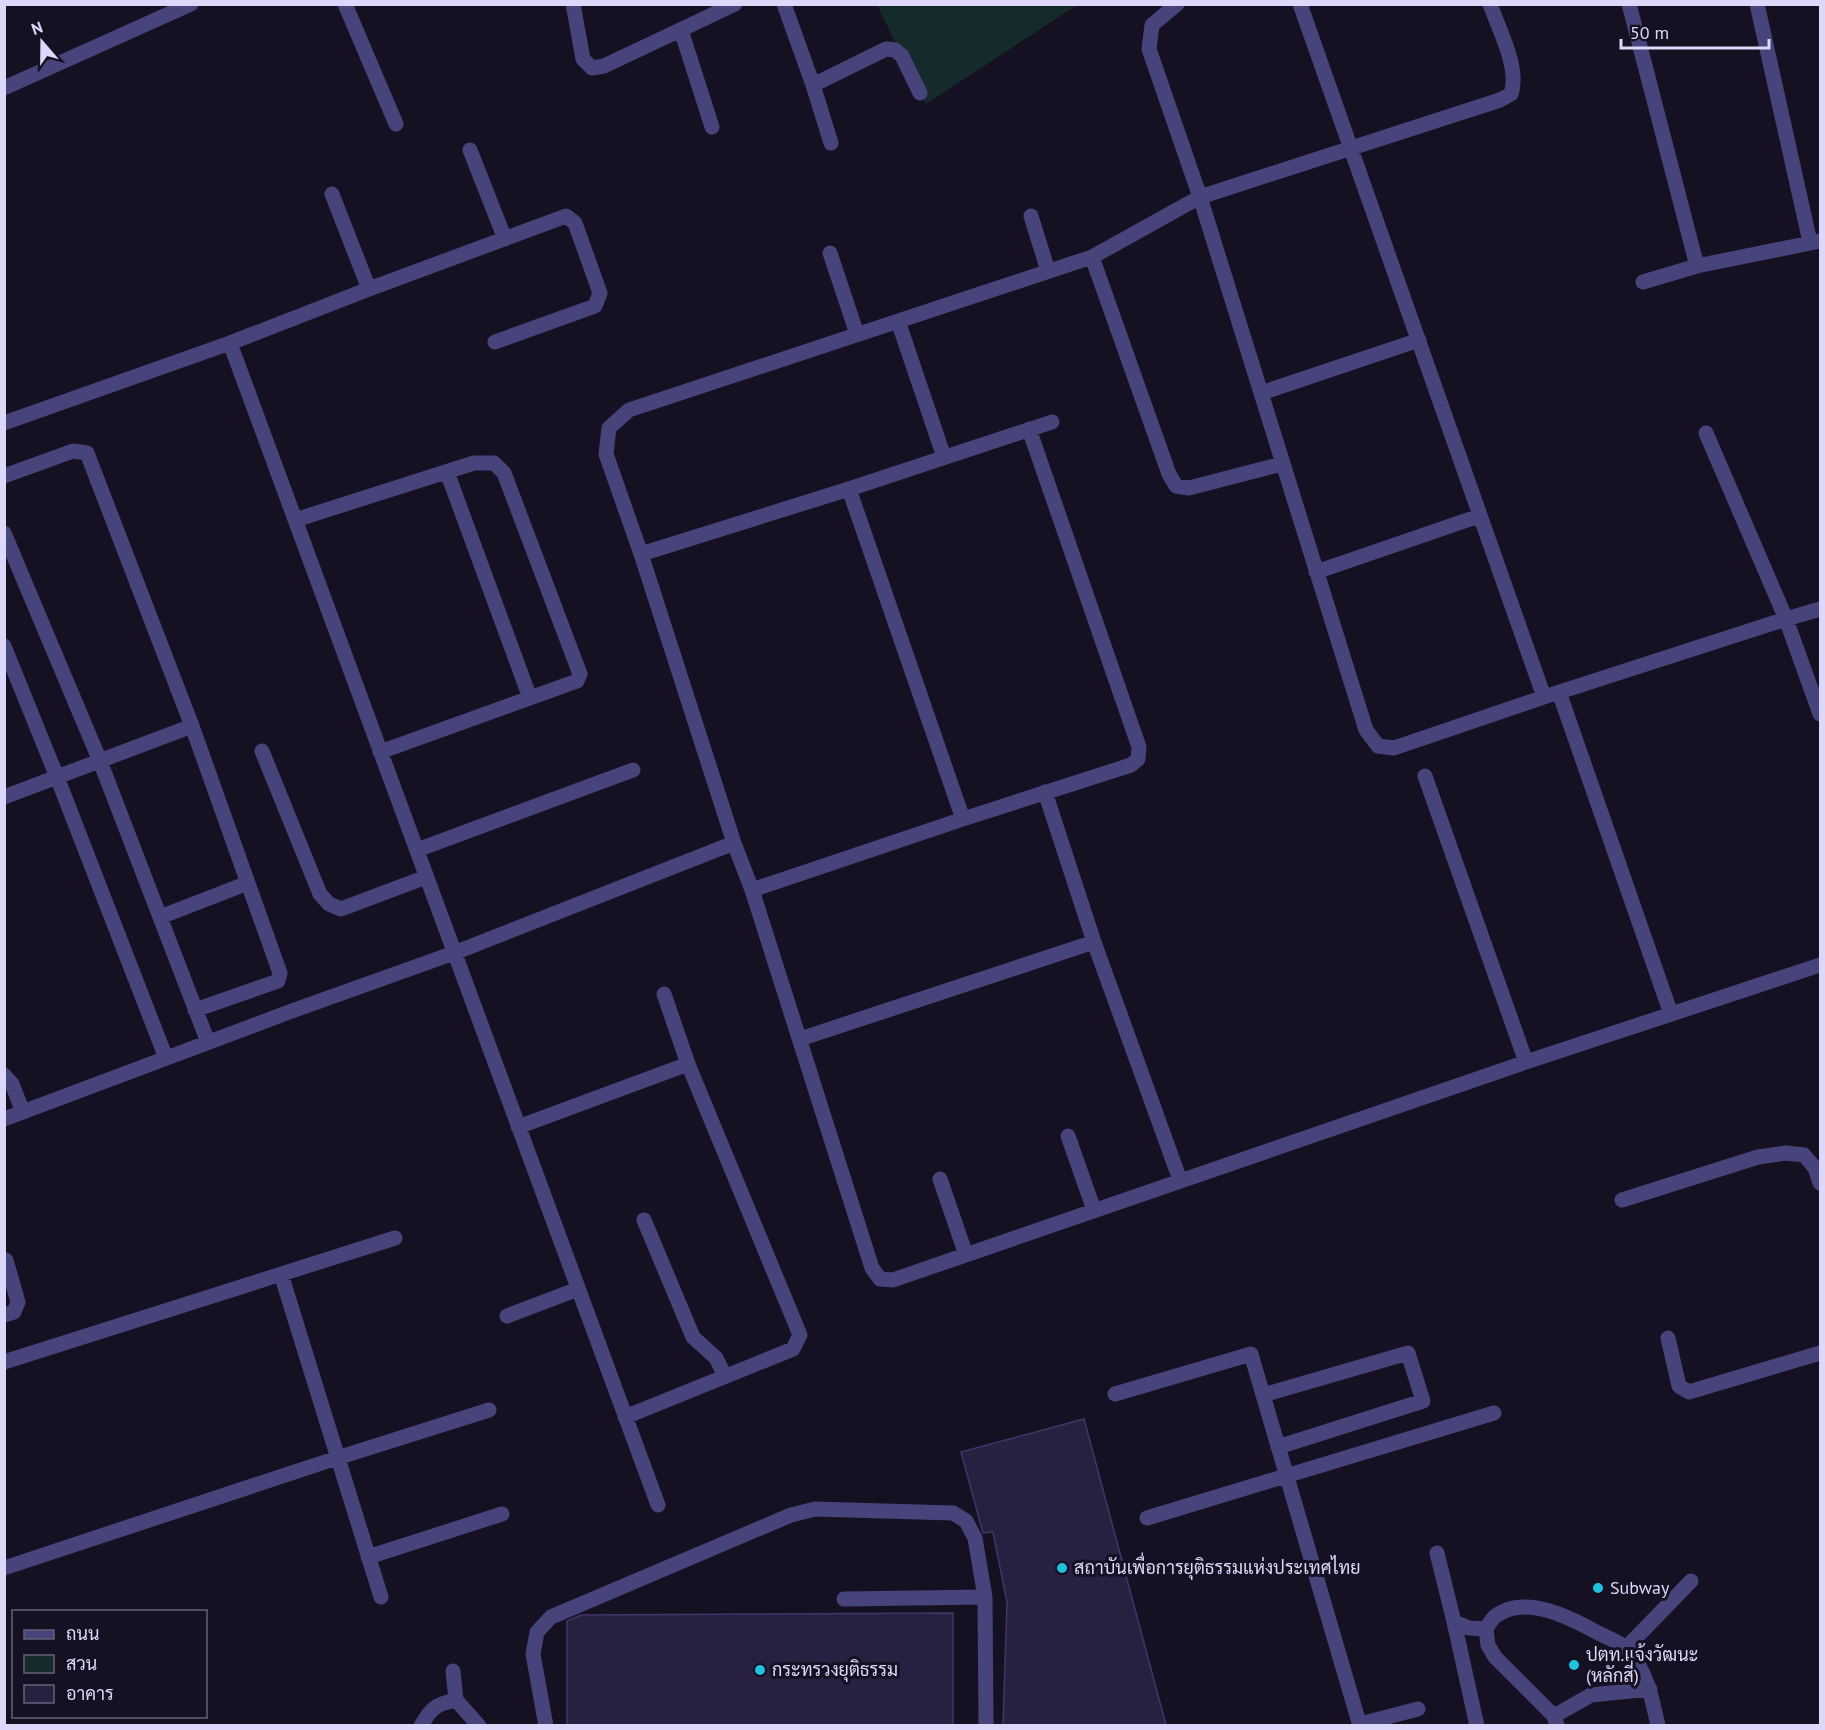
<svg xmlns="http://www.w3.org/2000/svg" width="1825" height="1730" viewBox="0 0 1825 1730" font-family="'PT Sans',Sarabun,sans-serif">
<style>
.green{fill:#152b2b}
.building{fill:#282041;stroke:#423569;stroke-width:1.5}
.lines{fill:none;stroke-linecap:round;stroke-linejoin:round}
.minor{stroke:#47437b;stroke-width:15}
.poi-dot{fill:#1fc2df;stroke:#151122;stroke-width:2}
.labels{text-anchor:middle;stroke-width:6;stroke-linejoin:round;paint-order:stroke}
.poi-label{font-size:18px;fill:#ddd8fa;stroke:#151122;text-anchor:start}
</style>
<rect width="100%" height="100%" fill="#151122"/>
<path class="green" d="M877 5H1077L926 104Z"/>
<path class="building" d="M1084 1419 1166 1725H1003L1007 1602 993 1532 983 1533 961 1452Z
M953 1613V1725H567V1621L581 1615Z"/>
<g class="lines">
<path class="minor" d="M345 4 396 124
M573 4 583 59 592 68 604 66 735 4
M784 4 813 85 831 143
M1177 4 1152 25 1149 49 1200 197 1366 730 1378 746 1394 748 1544 697 1786 619 1820 609
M1300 4C1383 235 1461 467 1544 697
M1629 4 1697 266
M1757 4 1810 242
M681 30 712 127
M813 85 886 49 895 50 902 56 920 93
M4 88 191 4
M470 150 505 239
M332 194 369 289
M1031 216 1048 271
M830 253 857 334
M1092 257 1200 197 1500 100 1511 94C1520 68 1499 30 1490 4
M1643 282 1697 266 1820 241
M898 321 944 457
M230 343 658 1505
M1261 393 1419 340
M4 423 230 343 369 289 566 216 575 223 600 293 595 306 495 342
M1706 433 1786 619 1820 714
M1282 464 1189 488 1176 486 1169 474 1092 257 629 410 609 428 606 454 641 554 734 843 752 890 872 1268 880 1279 893 1280 1526 1062 1820 965
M447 472 530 698
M4 476 73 451 87 453 192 726 280 973 278 981 195 1010
M849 489 963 819
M295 520 474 463H494L504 473 580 674 577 681 380 752
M4 533 100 761 208 1042
M641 554 849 489 1052 422
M1316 572 1479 516
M4 646 57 777 166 1058
M1559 692 1671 1014
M262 751 320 894 329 904 341 909 426 877
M1425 776 1526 1062
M1045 792 1094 942 1180 1180
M4 797 192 726
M417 850 633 770
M752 890 963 819 1131 765 1138 759 1139 747 1029 429
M160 917 248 883
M800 1039 1094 942
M4 1075 12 1084 23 1112
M4 1119 289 1012 454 953 734 843
M518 1127 688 1064
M1068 1136 1094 1210
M940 1179 966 1255
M1622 1200 1758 1157 1786 1153 1804 1155 1815 1168 1820 1183
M644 1220 693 1337 716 1358 725 1376
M281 1274 381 1597
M4 1315 14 1312 18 1302 6 1260
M507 1316 578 1289
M1668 1338 1679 1386 1689 1392 1820 1353
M4 1362 395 1238
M1115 1394 1251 1354 1360 1726
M1263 1395 1408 1353 1423 1401 1278 1447
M625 1417 793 1349 800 1335 688 1064 664 994
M1147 1518 1494 1413
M1437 1553 1454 1622 1469 1628 1486 1629
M368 1557 502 1514
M4 1568 337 1458 489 1410
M844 1599 985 1597
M1454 1622 1477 1726
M1626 1648 1691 1581
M456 1700 479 1726
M1554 1716 1591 1695 1650 1689
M1360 1724 1418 1709
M421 1726C431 1708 436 1704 456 1700L453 1671
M546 1726 533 1654 537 1632 551 1617 791 1515 815 1509 953 1513 966 1521 975 1538 985 1597 986 1726
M1557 1726 1554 1716 1495 1657 1488 1645 1486 1629C1489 1624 1492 1618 1497 1615 1527 1594 1573 1619 1600 1634 1609 1638 1621 1643 1628 1650 1647 1672 1652 1698 1658 1726"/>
</g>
<g class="poi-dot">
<circle cx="1062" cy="1568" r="6"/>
<circle cx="1598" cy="1588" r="6"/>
<circle cx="1574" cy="1665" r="6"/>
<circle cx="760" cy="1670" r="6"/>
</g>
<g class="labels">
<g class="poi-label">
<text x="1074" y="1574">สถาบันเพื่อการยุติธรรมแห่งประเทศไทย</text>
<text x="1610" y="1594">Subway</text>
<text x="1586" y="1661">ปตท.แจ้งวัฒนะ<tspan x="1586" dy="21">(หลักสี่)</tspan></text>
<text x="772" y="1676">กระทรวงยุติธรรม</text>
</g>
</g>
<rect width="1825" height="1730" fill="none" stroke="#ddd8fa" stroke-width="12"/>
<rect x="12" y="1610" width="195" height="108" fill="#151122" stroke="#656178" stroke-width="1.5"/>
<rect x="24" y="1630" width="30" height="9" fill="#47437b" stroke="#656178" stroke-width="1.5"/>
<text x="66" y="1640" font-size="18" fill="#ddd8fa">ถนน</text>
<rect x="24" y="1655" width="30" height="18" fill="#152b2b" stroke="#656178" stroke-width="1.5"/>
<text x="66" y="1670" font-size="18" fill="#ddd8fa">สวน</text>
<rect x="24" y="1685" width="30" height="18" fill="#282041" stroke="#656178" stroke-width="1.5"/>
<text x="66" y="1700" font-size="18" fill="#ddd8fa">อาคาร</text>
<g transform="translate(42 42) rotate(340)" stroke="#151122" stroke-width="4.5" paint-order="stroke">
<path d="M0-4.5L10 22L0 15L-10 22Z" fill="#ddd8fa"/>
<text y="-9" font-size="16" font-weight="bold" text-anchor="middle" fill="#ddd8fa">N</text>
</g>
<path d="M1621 39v9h148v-9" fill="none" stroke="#ddd8fa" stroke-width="3"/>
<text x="1630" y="39" font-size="18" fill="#ddd8fa" stroke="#151122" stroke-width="4.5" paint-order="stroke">50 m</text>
</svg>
